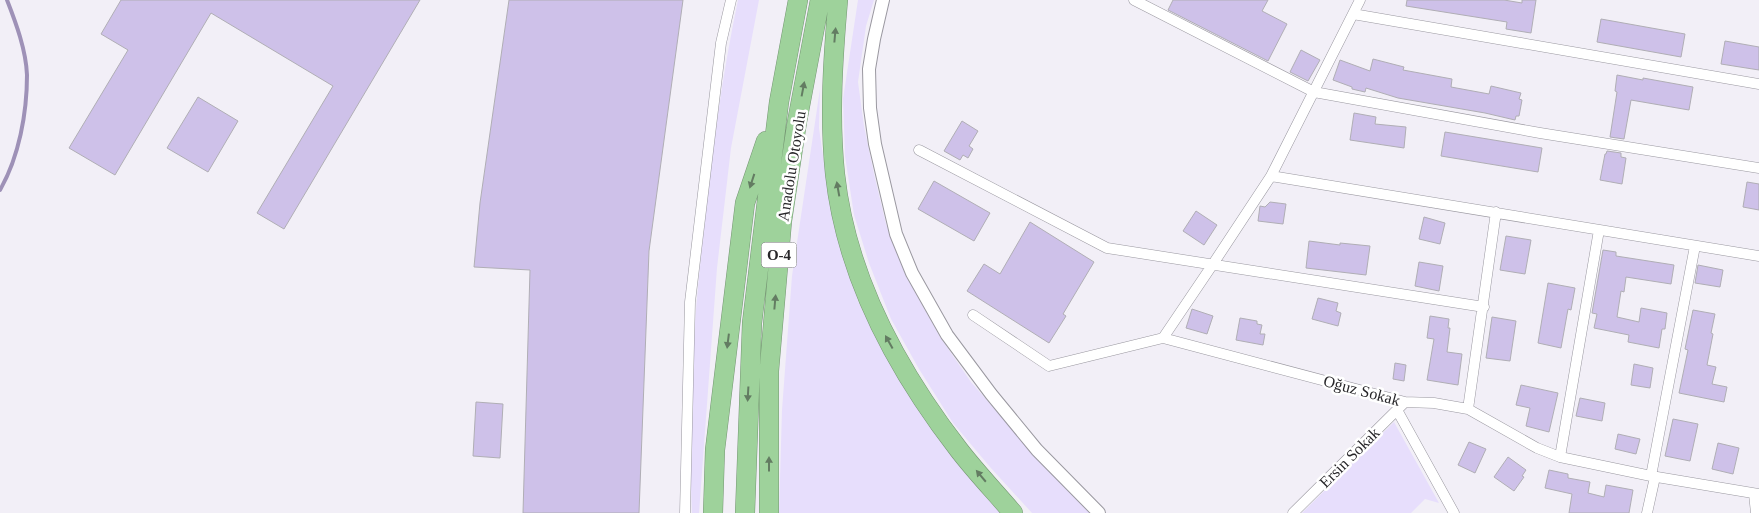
<svg xmlns="http://www.w3.org/2000/svg" width="1759" height="513" viewBox="0 0 1759 513" font-family="Georgia,serif">
<style>
.green{fill:#e7defc}
.lines{fill:none;stroke-linecap:round;stroke-linejoin:round}
.stream{stroke:#9e91b7;stroke-width:4}
.building{fill:#cec1e9;stroke:#b0aeb5}
.minor-casing{stroke:#9a98a0;stroke-width:11}
.tertiary-casing{stroke:#9a98a0;stroke-width:14}
.motorway-casing{stroke:#759673;stroke-width:20}
.minor{stroke:#fff;stroke-width:10}
.tertiary{stroke:#fff;stroke-width:12}
.motorway{stroke:#9ed29b;stroke-width:19}
.oneway{fill:#637c62}
.labels{text-anchor:middle;stroke-width:5;stroke-linejoin:round;paint-order:stroke}
.shield{fill:#fff;stroke:#68686a;stroke-width:1}
.shield-label{font-size:15px;font-weight:bold;fill:#28272a}
.street-label{font-size:16px;fill:#28272a;stroke:#fff}
</style>
<rect width="100%" height="100%" fill="#f2eff7"/>
<path class="green" d="M738 0H759L731 148 717 268 699 513H692C687 416 693 326 704 229 712 152 722 76 738 0Z
M858 0H874L866 26 858 82 864 126 874 174 886 224 906 276 940 337 971 382 1034 454 1091 513H1032L990 467 953 423 919 369 891 319 869 263 854 215 845 156 843 99Z
M820 89 819 128 830 204 858 301 880 346 927 423 982 493 1001 513H779L782 410 792 276Z
M1394 422 1439 503 1425 499 1411 513H1302Z"/>
<g class="lines">
<path class="stream" d="M0 190C19 157 27 113 27 75 26 50 16 23 7 0"/>
</g>
<path class="building" d="M121 0H420L284 229 257 213 333 86 211 13 115 175 69 148 128 50 101 34Z
M509 0H683L649 251 639 513H523L530 270 474 267 480 203Z
M1173 0H1268L1262 11 1287 24 1268 61 1168 10Z
M1407 0H1504L1522 3V0H1536L1531 33 1506 29 1507 22 1406 6Z
M1601 19 1685 34 1681 57 1597 42Z
M1725 41 1759 47V70L1721 64Z
M1301 50 1320 60 1308 81 1290 72Z
M1373 59 1404 67 1403 70 1452 79 1451 87 1489 94 1491 86 1521 93 1519 99 1522 100 1519 116H1516L1515 120 1485 113 1398 98 1366 88 1365 92 1352 89V87L1333 80 1340 60 1370 71Z
M1617 75 1643 80V78L1693 87 1689 110 1631 100 1624 139 1610 137 1617 92 1615 91Z
M198 97 238 121 208 172 167 148Z
M1354 113 1376 117 1375 124 1406 127 1404 148 1350 140Z
M962 121 978 131 969 146 973 149 968 158 963 155 960 160 944 151Z
M1445 132 1542 148 1538 172 1441 156Z
M1607 151 1621 153V157L1626 158 1622 184 1600 180 1605 154H1606Z
M934 181 990 213 974 241 918 209Z
M1747 182 1759 184V210L1743 207Z
M1270 202 1286 204 1283 224 1258 221 1260 206 1265 207Z
M1196 211 1217 225 1204 245 1183 231Z
M1424 217 1445 223 1440 244 1419 239Z
M1030 222 1094 262 1063 314 1066 316 1049 343 967 291 984 264 1000 274Z
M1506 236 1531 240 1525 274 1500 270Z
M1309 241 1340 245V243L1370 246 1366 275 1306 268Z
M1603 250 1616 252V256L1674 265 1671 284 1626 277 1624 292 1621 291 1617 317 1639 322 1641 308 1667 313 1665 329H1662L1659 348 1628 342 1629 335 1594 328 1597 314 1592 313Z
M1419 262 1443 266 1439 291 1415 286Z
M1698 265 1723 270 1720 287 1695 283Z
M1548 283 1575 288 1571 310 1568 309 1561 348 1538 343Z
M1318 298 1338 303 1336 311 1341 313 1338 326 1312 319Z
M1192 309 1213 316 1207 334 1186 328Z
M1693 310 1715 314 1711 333 1713 334 1707 365 1716 367 1712 384 1727 387 1724 402 1679 393 1688 350 1685 349Z
M1430 316 1449 319 1448 328H1450L1447 352 1462 354 1458 385 1427 380 1434 339 1427 338Z
M1492 317 1516 321 1510 361 1486 358Z
M1240 318 1257 321V324L1262 325 1260 334H1265L1263 345 1236 340Z
M1395 363 1406 365 1404 381 1393 379Z
M1634 364 1653 368 1650 388 1631 385Z
M1521 385 1558 393 1549 432 1526 426 1530 408 1516 405Z
M1580 398 1605 403 1602 421 1576 416Z
M476 402 503 404 500 458 473 456Z
M1673 419 1698 424 1690 461 1665 456Z
M1618 434 1640 439 1636 454 1615 449Z
M1469 442 1486 449 1475 473 1458 465Z
M1718 443 1739 448 1733 474 1712 469Z
M1508 457 1526 470 1522 476 1524 477 1514 491 1494 477Z
M1549 470 1568 474V478L1590 482 1588 493 1604 497 1606 485 1633 490 1629 513H1569L1572 494 1545 488Z"/>
<g class="lines">
<defs>
<path id="minor" d="M1134 0 1314 92 1540 133 1759 168
M1353 14 1759 84
M919 150 1107 248 1484 307
M1271 176 1759 256
M973 315 1049 366 1163 338 1405 402 1434 403 1468 409 1537 448 1560 457 1651 476 1759 494
M1163 338 1213 264 1271 176 1360 0
M1468 409 1496 212
M1397 410 1454 513
M1560 457 1599 230
M1651 476 1695 246
M1754 494 1756 513
M685 513 690 302 721 43 731 0
M1293 513 1405 402
M1647 513 1655 477"/>
<path id="tertiary" d="M883 0 874 39 869 69 870 108 875 144 896 234 912 273 947 335 991 394 1037 450 1099 513"/>
<path id="motorway" d="M838 0C833 58 829 116 835 174 846 275 897 370 959 450 976 472 995 492 1013 513
M713 513 715 450 745 203 766 141
M745 513 752 323 779 102 798 0
M769 513V371L782 221 797 122 820 0"/>
</defs>
<use href="#minor" class="minor-casing"/>
<use href="#tertiary" class="tertiary-casing"/>
<use href="#motorway" class="motorway-casing"/>
<use href="#minor" class="minor"/>
<use href="#tertiary" class="tertiary"/>
<use href="#motorway" class="motorway"/>
</g>
<defs><path id="oneway-solid" d="M-6-.8H1V-3.2L6.5 0L1 3.2V.8H-6Z" transform="scale(1.25)"/></defs>
<g class="oneway">
<use href="#oneway-solid" transform="translate(835 35) rotate(-85)"/>
<use href="#oneway-solid" transform="translate(803 89) rotate(-79)"/>
<use href="#oneway-solid" transform="translate(752 181) rotate(108)"/>
<use href="#oneway-solid" transform="translate(838 189) rotate(-100)"/>
<use href="#oneway-solid" transform="translate(775 302) rotate(-85)"/>
<use href="#oneway-solid" transform="translate(728 341) rotate(97)"/>
<use href="#oneway-solid" transform="translate(889 342) rotate(-119)"/>
<use href="#oneway-solid" transform="translate(748 394) rotate(93)"/>
<use href="#oneway-solid" transform="translate(769 464) rotate(-90)"/>
<use href="#oneway-solid" transform="translate(981 476) rotate(-130)"/>
</g>
<g class="labels">
<rect class="shield" x="761.5" y="242.5" width="35" height="25" rx="4"/>
<g class="shield-label">
<text x="779" y="260">O-4</text>
</g>
<g class="street-label">
<text transform="translate(791 166) rotate(-81)" y="6">Anadolu Otoyolu</text>
<text transform="translate(1362 390) rotate(15)" y="6">Oğuz Sokak</text>
<text transform="translate(1349 457) rotate(-45)" y="6">Ersin Sokak</text>
</g>
</g>
</svg>
